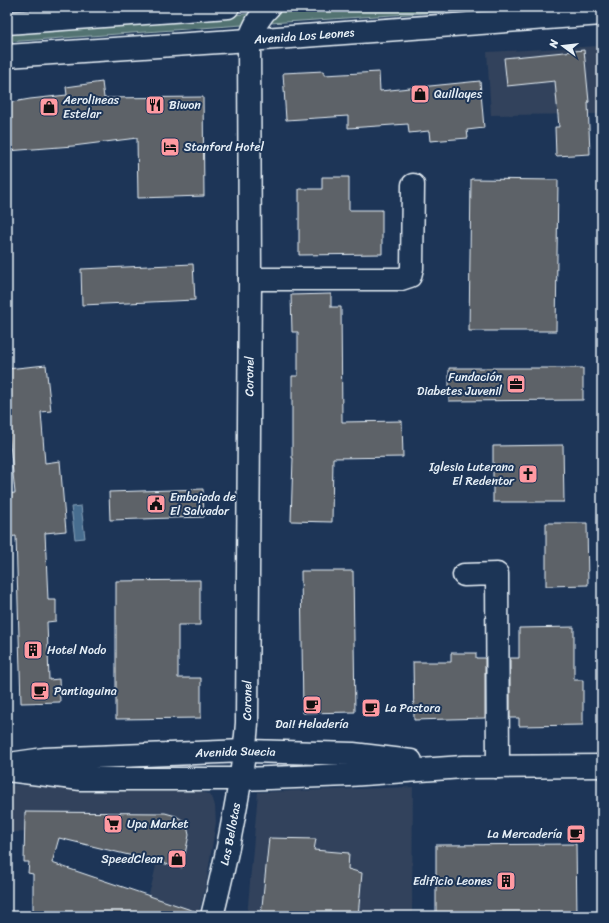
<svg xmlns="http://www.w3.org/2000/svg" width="609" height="923" viewBox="0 0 609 923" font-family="Sriracha,sans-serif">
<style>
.built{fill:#30425c}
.green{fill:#527372;stroke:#9db2b5}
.water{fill:#476d8f;stroke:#87a2b9}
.building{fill:#5d6268;stroke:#e8f1f8}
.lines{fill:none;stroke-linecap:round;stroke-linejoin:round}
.minor-casing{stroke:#e8f1f8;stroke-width:25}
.major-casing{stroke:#e8f1f8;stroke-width:25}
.minor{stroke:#1d3557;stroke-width:22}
.major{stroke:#1d3557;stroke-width:22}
.labels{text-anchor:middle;stroke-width:4;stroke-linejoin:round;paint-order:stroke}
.street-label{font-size:12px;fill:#e8f1f8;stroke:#1d3557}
.poi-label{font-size:12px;fill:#e8f1f8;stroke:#1d3557;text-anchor:start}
</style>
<rect width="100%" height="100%" fill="#1d3557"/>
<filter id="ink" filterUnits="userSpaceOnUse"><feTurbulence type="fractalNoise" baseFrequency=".025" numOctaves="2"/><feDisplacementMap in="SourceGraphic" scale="8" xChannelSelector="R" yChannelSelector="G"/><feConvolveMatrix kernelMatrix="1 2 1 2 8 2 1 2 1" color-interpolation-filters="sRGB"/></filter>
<g filter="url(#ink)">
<path class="built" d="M599 46V114L491 115 487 52Z
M11 785H18L199 791 208 794 213 799 215 806 216 822 206 885 198 916H141L151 887 158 857 161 835 7 832V787Z
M413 787 412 916H247L258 792Z"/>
<path class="green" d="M355 7H515L270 23 7 42V32L271 12Z"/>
<path class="water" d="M81 506 85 538 75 539 71 507Z"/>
<path class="building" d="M584 50 589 102H588L590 154 556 156 555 127H559L555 81 507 86 504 58Z
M324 71V75L379 72 380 91 480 81 484 128 467 130 468 138 430 141 429 131 409 133 408 124 348 128V116L286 120 283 73Z
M102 82 104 98 203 97 204 196 138 198 137 138 73 146 7 151V103L30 99 67 95 66 87Z
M322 177H349V210H382V254L299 255V189H322Z
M471 179 558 180 556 331H469Z
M193 264 195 300 82 305 81 269Z
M331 294V307H341L342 422 402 421 403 457 333 458 332 522 291 521 293 458H292V376H298V332H292L291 295Z
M46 365 51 411 41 412 45 463 60 461 66 531 45 533 48 600H56V621L47 622 49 680 59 679 60 702 21 703 16 536 7 537V494L15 493 7 415V369Z
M449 368H583V400L449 401Z
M563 445 564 502H493V446Z
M203 489 204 517 110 520 109 492Z
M546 523H587L588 585 546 586Z
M301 571H353L355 712 303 713Z
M200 580V625H178V678H201V718L116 719V581Z
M574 627V680H583V725L519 726V718H510V658H519V628Z
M451 653H476V658H485V718L414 720 413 662H451Z
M25 812 165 813 176 816 184 821 187 826 189 835 182 868 59 838 52 863 200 913 199 916H33V874L28 873 29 862H24Z
M269 838 316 839 314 850 349 853 348 869 362 873 358 916H261Z
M576 844 577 916H436V845Z"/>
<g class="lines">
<defs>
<g id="minor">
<path d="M250 279H401L410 276 412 268 413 185"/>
<path d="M464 575 497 574 498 767"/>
<path id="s1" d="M16 763 44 759 245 751 353 754 411 761"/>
<path d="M7 770 81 779H241L349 775 463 767 602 766"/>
<path id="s2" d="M212 916C218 893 223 870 228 847 236 806 244 765 247 723L250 279 249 40C254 27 259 16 269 7"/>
</g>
<g id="major">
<path d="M7 23 228 7"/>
<path id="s3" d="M7 56 249 40 602 14"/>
</g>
</defs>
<use href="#minor" class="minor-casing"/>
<use href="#major" class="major-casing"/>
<use href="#minor" class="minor"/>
<use href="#major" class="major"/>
</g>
</g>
<defs>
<symbol id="shop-square" viewBox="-11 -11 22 22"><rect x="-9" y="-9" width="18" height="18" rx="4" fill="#ff9aa2" stroke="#1d3557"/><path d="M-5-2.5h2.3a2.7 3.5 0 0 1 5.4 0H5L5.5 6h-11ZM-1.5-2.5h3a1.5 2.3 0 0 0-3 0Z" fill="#111"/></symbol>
<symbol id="restaurant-square" viewBox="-11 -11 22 22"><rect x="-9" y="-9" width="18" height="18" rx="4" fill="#ff9aa2" stroke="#1d3557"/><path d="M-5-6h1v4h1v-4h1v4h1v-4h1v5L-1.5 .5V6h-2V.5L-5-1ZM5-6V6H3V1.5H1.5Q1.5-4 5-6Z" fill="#111"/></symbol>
<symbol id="hotel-square" viewBox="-11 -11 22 22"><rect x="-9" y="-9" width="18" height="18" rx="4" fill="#ff9aa2" stroke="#1d3557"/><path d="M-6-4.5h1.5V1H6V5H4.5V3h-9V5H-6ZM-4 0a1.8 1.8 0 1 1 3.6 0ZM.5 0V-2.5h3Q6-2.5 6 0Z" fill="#111"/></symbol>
<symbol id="office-square" viewBox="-11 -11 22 22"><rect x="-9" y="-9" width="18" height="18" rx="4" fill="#ff9aa2" stroke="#1d3557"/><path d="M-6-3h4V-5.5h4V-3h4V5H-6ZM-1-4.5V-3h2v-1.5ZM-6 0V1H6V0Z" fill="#111"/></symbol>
<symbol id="church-square" viewBox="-11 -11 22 22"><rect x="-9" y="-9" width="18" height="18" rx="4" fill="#ff9aa2" stroke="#1d3557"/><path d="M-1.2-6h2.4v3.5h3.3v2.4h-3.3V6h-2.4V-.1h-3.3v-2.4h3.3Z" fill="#111"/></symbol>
<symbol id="civic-square" viewBox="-11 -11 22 22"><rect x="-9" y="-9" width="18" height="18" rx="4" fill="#ff9aa2" stroke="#1d3557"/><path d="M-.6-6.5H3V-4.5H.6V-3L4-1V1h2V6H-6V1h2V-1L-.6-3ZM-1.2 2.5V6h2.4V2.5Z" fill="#111"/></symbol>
<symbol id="building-square" viewBox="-11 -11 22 22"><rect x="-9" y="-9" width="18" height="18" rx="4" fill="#ff9aa2" stroke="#1d3557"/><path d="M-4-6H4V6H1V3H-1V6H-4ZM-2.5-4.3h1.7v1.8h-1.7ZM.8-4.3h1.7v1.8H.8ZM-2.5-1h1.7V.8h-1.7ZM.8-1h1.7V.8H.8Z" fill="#111"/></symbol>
<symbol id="cafe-square" viewBox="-11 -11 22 22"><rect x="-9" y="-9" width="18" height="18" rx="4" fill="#ff9aa2" stroke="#1d3557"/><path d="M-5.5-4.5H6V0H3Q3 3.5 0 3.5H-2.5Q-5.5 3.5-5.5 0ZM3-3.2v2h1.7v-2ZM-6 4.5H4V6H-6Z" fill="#111"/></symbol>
<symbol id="supermarket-square" viewBox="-11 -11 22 22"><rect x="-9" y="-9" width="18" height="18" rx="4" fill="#ff9aa2" stroke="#1d3557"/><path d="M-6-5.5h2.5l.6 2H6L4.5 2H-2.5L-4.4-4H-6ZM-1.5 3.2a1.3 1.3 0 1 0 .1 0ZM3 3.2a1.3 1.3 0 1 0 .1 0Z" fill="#111"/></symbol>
</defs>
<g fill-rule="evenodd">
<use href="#shop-square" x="409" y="83" width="22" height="22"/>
<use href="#restaurant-square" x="144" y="94" width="22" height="22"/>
<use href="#shop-square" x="38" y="96" width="22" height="22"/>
<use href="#hotel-square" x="159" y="136" width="22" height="22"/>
<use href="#office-square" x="505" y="373" width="22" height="22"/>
<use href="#church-square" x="517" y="463" width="22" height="22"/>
<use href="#civic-square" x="145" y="493" width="22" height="22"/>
<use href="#building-square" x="22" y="639" width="22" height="22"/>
<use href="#cafe-square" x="29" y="680" width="22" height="22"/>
<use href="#cafe-square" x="301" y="694" width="22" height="22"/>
<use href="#cafe-square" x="360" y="697" width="22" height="22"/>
<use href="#supermarket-square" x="102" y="813" width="22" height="22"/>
<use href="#cafe-square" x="565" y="823" width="22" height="22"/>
<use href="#shop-square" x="166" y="848" width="22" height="22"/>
<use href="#building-square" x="495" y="870" width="22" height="22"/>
</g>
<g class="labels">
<g class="street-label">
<text dy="4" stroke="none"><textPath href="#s3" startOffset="298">Avenida Los Leones</textPath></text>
<text dy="4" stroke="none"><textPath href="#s2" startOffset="543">Coronel</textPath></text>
<text dy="4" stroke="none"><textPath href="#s2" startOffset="219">Coronel</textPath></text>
<text dy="4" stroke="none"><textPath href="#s1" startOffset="220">Avenida Suecia</textPath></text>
<text dy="4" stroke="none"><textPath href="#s2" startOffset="84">Las Bellotas</textPath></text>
</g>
<g class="poi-label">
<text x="434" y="98">Quillayes</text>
<text x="63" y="104">Aerolineas<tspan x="63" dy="14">Estelar</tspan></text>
<text x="169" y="109">Biwon</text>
<text x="184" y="151">Stanford Hotel</text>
<text x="502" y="381" text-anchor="end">Fundación<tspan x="502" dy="14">Diabetes Juvenil</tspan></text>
<text x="514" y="471" text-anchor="end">Iglesia Luterana<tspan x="514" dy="14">El Redentor</tspan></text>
<text x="170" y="501">Embajada de<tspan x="170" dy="14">El Salvador</tspan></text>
<text x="47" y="654">Hotel Nodo</text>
<text x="54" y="695">Pantiaguina</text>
<text x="385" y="712">La Pastora</text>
<text x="312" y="728" text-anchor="middle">Dai! Heladería</text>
<text x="127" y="828">Upa Market</text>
<text x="562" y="838" text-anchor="end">La Mercadería</text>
<text x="163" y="863" text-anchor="end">SpeedClean</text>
<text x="492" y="885" text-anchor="end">Edificio Leones</text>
</g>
</g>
<rect width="609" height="923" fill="none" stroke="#1d3557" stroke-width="24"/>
<rect x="12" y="12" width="585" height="899" fill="none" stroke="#e8f1f8" stroke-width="1.5" filter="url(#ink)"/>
<g transform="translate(563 46) rotate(285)" stroke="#1d3557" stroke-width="3" paint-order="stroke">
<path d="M0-3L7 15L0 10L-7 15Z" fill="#e8f1f8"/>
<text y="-6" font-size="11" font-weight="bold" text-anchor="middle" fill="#e8f1f8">N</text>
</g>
</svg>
